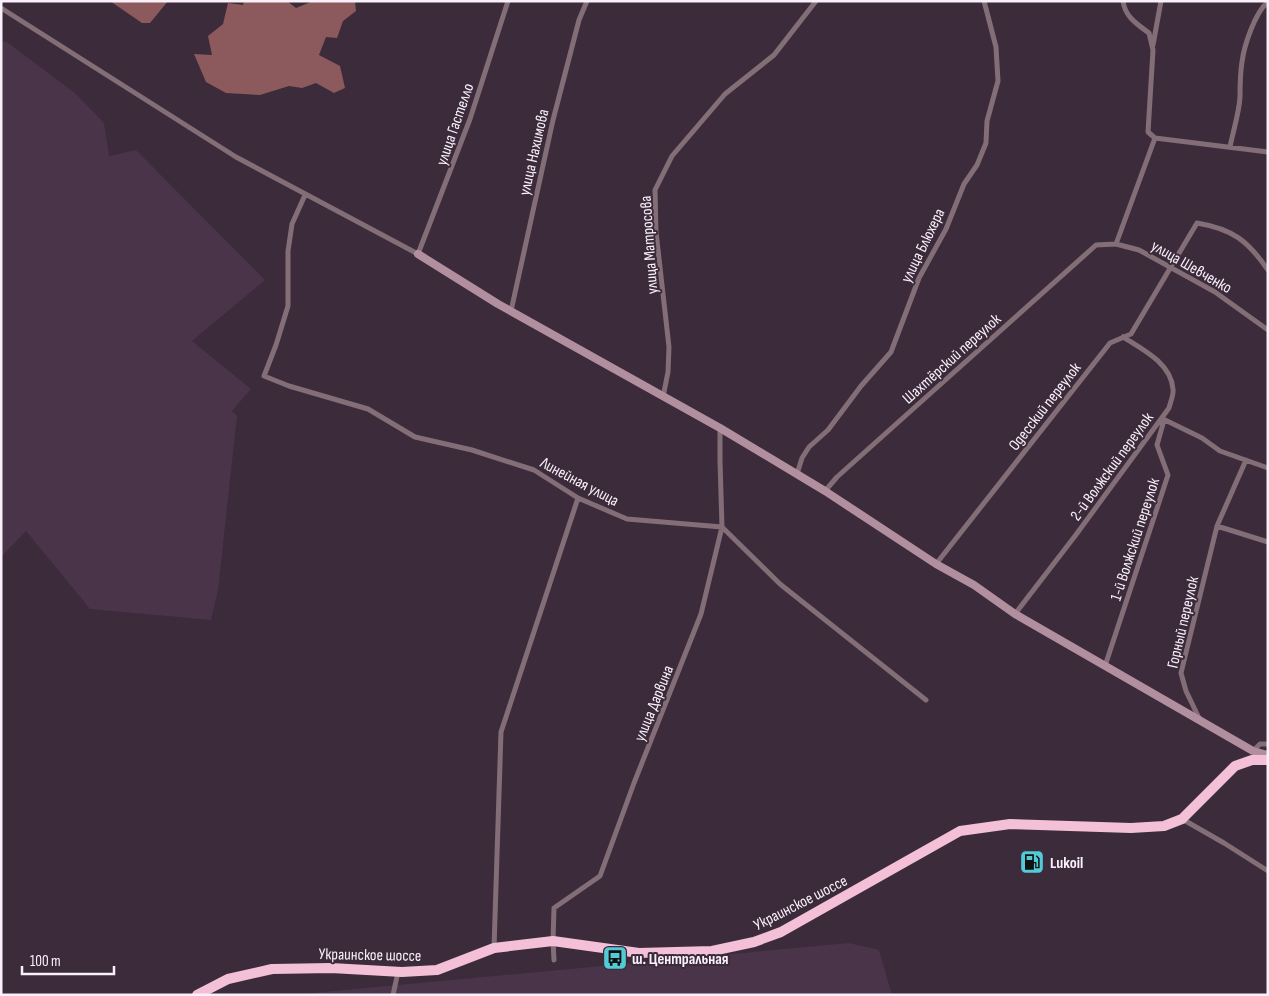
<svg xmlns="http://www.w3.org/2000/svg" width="1269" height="996" viewBox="0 0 1269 996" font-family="'Sofia Sans Condensed',sans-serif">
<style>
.built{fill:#493449}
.forest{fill:#8c5a5d}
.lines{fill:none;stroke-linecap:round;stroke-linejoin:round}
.street{stroke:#836e77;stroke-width:5}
.secondary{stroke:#b18f9e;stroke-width:8}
.highway{stroke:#f4c0d7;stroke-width:10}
.labels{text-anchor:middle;stroke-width:4;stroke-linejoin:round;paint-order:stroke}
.street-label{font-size:16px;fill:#faf0fa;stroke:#3b2b3b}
.poi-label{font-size:16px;font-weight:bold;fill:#faf0fa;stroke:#3b2b3b;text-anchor:start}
</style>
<rect width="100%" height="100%" fill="#3b2b3b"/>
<path class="built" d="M1 41 7 42 75 93 104 123 109 156 136 150 265 280 192 341 251 389 232 411 237 416 218 590 211 620 90 609 26 531 1 557Z
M849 943 879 950 892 995H291Z"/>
<path class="forest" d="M110 1H168L150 23H142Z
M244 1H287L296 8 313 1H355L356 11 343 21 337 38 326 37 319 55 340 66 345 88 334 93 316 83 302 88 289 86 260 95 226 93 206 82 194 54 212 55 208 36 223 24 228 3 243 5Z"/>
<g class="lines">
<path class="street" d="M1123 1C1125 17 1137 24 1149 33L1153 50 1148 132 1155 138
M1 8 236 157 418 254 470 119 508 1
M1153 45 1161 1
M1155 138 1268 152
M1230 147C1233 131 1239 114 1240 97 1240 85 1240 74 1242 62 1244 46 1255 12 1268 2
M305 195 292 224 288 251V306L276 345 264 376 289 386 368 409 415 437 472 450 534 470 578 498 627 519 722 527 780 584 926 700
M1116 244 1155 138
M511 311 553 120 579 20 587 1
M663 397 668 372 669 347 656 232 655 190 672 156 725 94 774 55 816 1
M1163 419 1202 438 1220 451 1268 468
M797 474 802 458 809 447 828 430 861 386 891 352 919 278 946 229 964 184 977 165 986 143 987 121 998 81 996 47 984 1
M825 491 837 477 1096 245 1116 244 1139 250 1215 292 1268 330
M1217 526 1268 542
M936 564 1110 343 1131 334 1197 223C1233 229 1248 241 1268 270
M1015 614 1075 536 1169 408C1170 403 1174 395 1173 389 1171 363 1142 349 1123 337
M1105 666 1168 475 1157 445 1164 420
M1200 720 1186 691 1181 673 1217 526 1246 460
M1253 751 1260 744H1268
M1182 819 1224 843 1268 871
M494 948 501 732 578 498
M554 960 553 941 554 908 600 876 634 783 701 614 722 527 720 461V428
M393 995 398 972"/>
<path class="secondary" d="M418 254 498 304 720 428 825 491 936 564 974 585 1015 614 1253 751 1268 755"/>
<path class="highway" d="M197 995 228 979 272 969 331 968 402 972 437 970 494 948 553 941 639 953 712 951 754 942 781 932 960 831 1010 824 1131 828 1164 826 1182 819 1235 766 1252 760H1268"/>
</g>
<defs>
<symbol id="fuel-square" viewBox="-11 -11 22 22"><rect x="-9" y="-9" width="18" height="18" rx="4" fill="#52cbd7" stroke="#3b2b3b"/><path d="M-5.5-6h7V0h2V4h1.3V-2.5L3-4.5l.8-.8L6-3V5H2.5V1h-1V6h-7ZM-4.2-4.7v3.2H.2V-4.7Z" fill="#111"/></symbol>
<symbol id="bus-square" viewBox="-11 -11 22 22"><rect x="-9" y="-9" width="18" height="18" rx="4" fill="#52cbd7" stroke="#3b2b3b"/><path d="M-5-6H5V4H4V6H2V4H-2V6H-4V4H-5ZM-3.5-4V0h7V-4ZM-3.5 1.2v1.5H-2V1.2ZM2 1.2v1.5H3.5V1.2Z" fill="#111"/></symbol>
</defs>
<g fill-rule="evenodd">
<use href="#fuel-square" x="1018" y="848" width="28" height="28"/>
<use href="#bus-square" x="601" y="944" width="28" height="28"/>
</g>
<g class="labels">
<g class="street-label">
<text transform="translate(454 124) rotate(-71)" y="6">улица Гастелло</text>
<text transform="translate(533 152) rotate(-77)" y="6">улица Нахимова</text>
<text transform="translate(648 245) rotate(-94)" y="6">улица Матросова</text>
<text transform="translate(922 245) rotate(-64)" y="6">улица Блюхера</text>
<text transform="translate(1192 266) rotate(30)" y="6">улица Шевченко</text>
<text transform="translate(951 358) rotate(-42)" y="6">Шахтёрский переулок</text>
<text transform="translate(1044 406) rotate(-52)" y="6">Одесский переулок</text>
<text transform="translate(1111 466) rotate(-54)" y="6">2-й Волжский переулок</text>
<text transform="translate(580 481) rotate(28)" y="6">Линейная улица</text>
<text transform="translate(1134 539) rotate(-72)" y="6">1-й Волжский переулок</text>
<text transform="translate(1182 622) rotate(-77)" y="6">Горный переулок</text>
<text transform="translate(653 703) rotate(-68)" y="6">улица Дарвина</text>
<text transform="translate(800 902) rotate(-27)" y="6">Украинское шоссе</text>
<text transform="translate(370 954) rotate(1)" y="6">Украинское шоссе</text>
</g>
<g class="poi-label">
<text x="1050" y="868">Lukoil</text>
<text x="632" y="964">ш. Центральная</text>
</g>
</g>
<rect width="1269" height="996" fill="none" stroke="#faf0fa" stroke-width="5"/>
<path d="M22 966v8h92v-8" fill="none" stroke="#faf0fa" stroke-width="2.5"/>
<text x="30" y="966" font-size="15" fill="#faf0fa" stroke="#3b2b3b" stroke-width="4" paint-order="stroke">100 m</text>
</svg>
